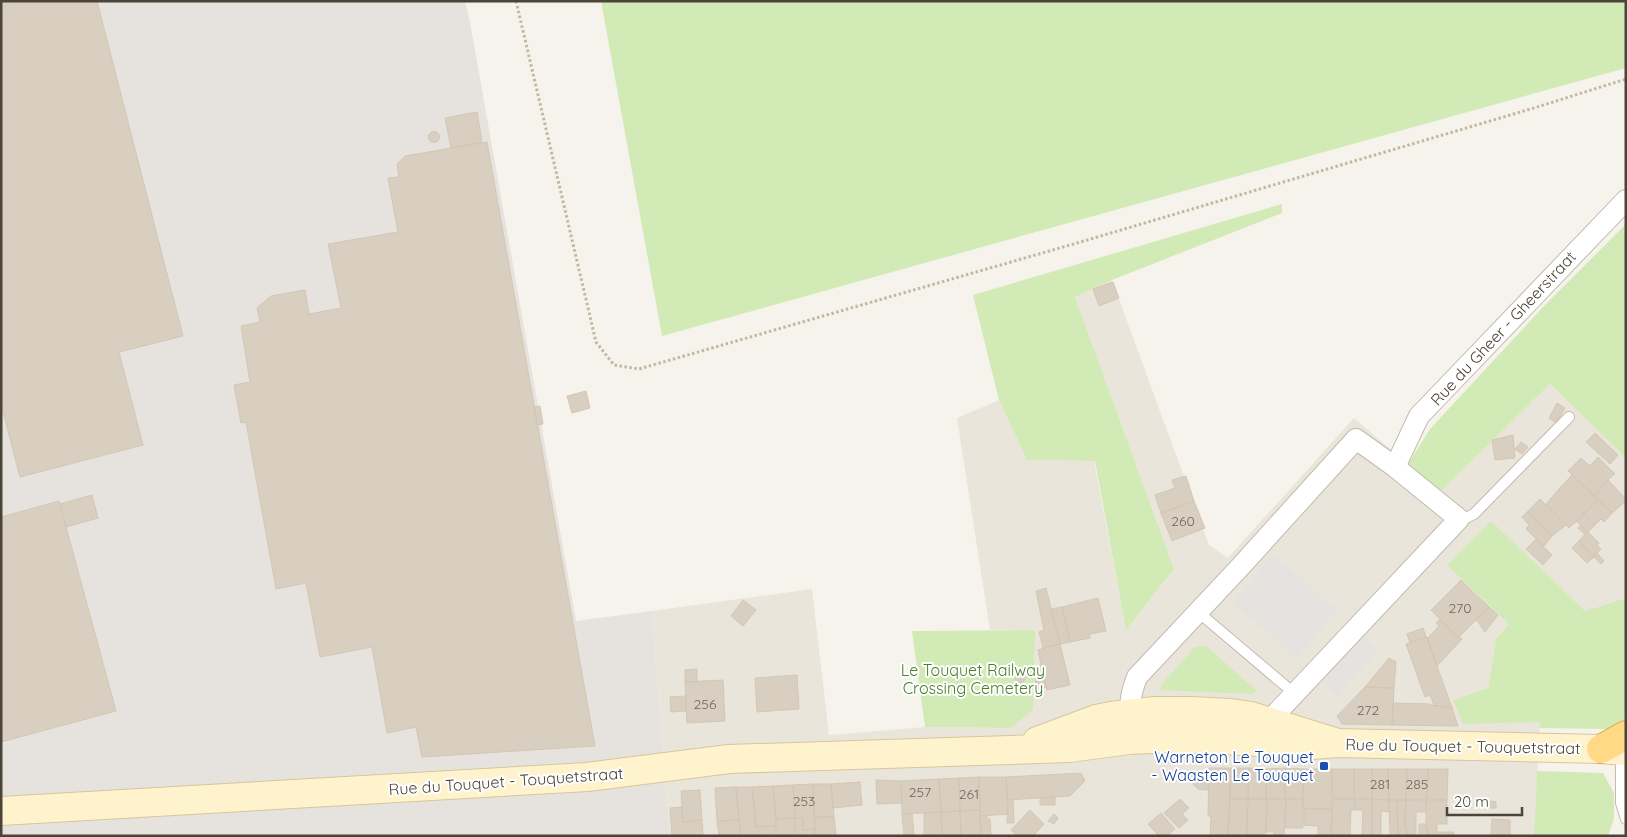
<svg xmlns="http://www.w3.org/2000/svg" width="1627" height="837" viewBox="0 0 1627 837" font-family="Quicksand,sans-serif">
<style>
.residential{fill:#eae5da}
.industrial{fill:#e6e2dd}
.green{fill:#d2eab5}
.parking{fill:#e5e3e0}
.building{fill:#d8cfc1;stroke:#d3c7b4}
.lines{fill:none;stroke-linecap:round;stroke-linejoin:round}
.service-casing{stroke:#c2bbae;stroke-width:12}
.minor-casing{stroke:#c2bbae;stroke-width:22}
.secondary-casing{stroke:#d6c79b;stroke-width:30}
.trunk-casing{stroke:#e0a43c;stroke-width:30}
.path{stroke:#c4b79f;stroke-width:3;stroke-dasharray:2.5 2.5;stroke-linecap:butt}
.service{stroke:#fff;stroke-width:10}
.minor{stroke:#fff;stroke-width:20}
.secondary{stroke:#fff3cd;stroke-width:28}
.trunk{stroke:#ffd985;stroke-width:28}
.transit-dot{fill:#1a4fb4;stroke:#fff;stroke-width:2}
.labels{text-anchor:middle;stroke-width:4;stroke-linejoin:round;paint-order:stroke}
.number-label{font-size:14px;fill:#6e675b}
.street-label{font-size:16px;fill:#4b4439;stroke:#fff}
.park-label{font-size:16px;fill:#4a7f2a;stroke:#fff}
.transit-label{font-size:16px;fill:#164399;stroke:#fff;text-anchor:end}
</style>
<rect width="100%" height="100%" fill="#f6f3ec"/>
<path class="residential" d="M1112 280 1209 545 1228 558 1354 418 1440 492 1550 384 1626 458V598L1585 611 1491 522 1509 624 1496 639 1488 688 1453 700 1526 722H1540L1534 836H671L665 786 652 611 812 589 829 735 925 727 1011 728 1035 630H990L957 418 999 400 1027 460 1094 461 1126 630 1174 569 1075 297Z"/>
<path class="industrial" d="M1 1H465L470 22 576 621 652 611 665 786 671 836H1Z"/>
<path class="green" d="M601 1H1626V68L662 336Z
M1282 204V213L1112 280 1075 297 1174 569 1126 630 1095 461 1027 460 999 400 973 295Z
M1626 224V458L1550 384 1440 492 1408 464 1430 429 1545 305Z
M1491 521 1585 611 1626 598V718L1609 729 1539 728 1540 722 1463 724 1453 700 1488 688 1496 639 1509 624 1447 565Z
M1035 630 1033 709 1011 728 925 727 912 631Z
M1206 646 1257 691 1252 694 1161 690V685L1195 647Z
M1537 771 1603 773 1614 793V819L1608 836H1534Z"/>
<path class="parking" d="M1273 555 1338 610 1297 658 1232 603Z
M1363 636 1379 650 1337 696 1321 681Z"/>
<path class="building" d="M1 1H97L183 336 119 352 143 445 20 477 1 404Z
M477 112 482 142 451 148 445 118Z
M428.5 137a5.5 5.5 0 1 1 11 0a5.5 5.5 0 1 1-11 0Z
M487 142 595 746 422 757 416 727 387 733 372 647 320 657 306 583 276 589 246 422 241 423 234 385 250 382 241 326 260 322 257 308 271 296 305 290 309 314 341 308 328 244 398 232 388 178 399 177 397 164 405 156Z
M1113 282 1119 298 1099 306 1093 289Z
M586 391 590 408 572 413 567 396Z
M1557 403 1565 408 1556 423 1549 418Z
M540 406 543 424 537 425 534 407Z
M1595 433 1618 455 1610 464 1586 442Z
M1513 435 1515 458 1495 460 1492 440Z
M1521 442 1528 447 1522 454 1515 449Z
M1598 457 1615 474 1605 482 1594 496 1568 471 1581 458 1590 466Z
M1572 475 1598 499 1584 514 1559 489Z
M1186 476 1194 501 1161 513 1155 495 1175 488 1172 480Z
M1608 480 1626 499V501L1612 513 1594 496Z
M1559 489 1584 514 1569 528 1546 504Z
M92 495 98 518 66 527 60 504Z
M1540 499 1566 525 1552 536 1527 512Z
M1598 499 1612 513 1604 522 1601 519 1595 525 1584 514Z
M59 501 116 711 1 742V517Z
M1194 501 1205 528 1172 541 1161 513Z
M1527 512 1552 536 1544 546 1526 529 1529 525 1522 517Z
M1584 514 1595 525 1588 532 1576 521Z
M1581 525 1599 543 1597 546 1601 549 1594 557 1579 541 1585 534 1578 528Z
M1536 539 1552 555 1543 565 1526 549Z
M1579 541 1594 557 1587 563 1572 548Z
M1597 553 1604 561 1601 564 1594 557Z
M1461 580 1489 607 1458 638 1431 610Z
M1046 588 1060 644 1043 648 1039 632 1044 630 1036 591Z
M1098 598 1106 631 1090 634V638L1070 642 1062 607Z
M743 600 756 610 743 626 731 616Z
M1062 607 1070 642 1060 644 1051 609Z
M1489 607 1498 615 1485 632 1476 619Z
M1440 619 1458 638 1459 636 1462 639 1437 666 1427 639 1439 626 1436 623Z
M1423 628 1426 637 1410 643 1407 634Z
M1427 637 1437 666 1452 708 1434 705 1430 695 1425 697 1406 644Z
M1060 644 1070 685 1047 690 1041 665 1038 650Z
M1389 658 1396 662 1394 688 1365 687Z
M1041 665 1047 687 1037 689 1033 668Z
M697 669V682H685V670Z
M1014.5 677a5.5 5.5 0 1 1 11 0a5.5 5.5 0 1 1-11 0Z
M797 675 799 709 757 712 755 678Z
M723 680 725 721 687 723 685 682Z
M1365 687 1394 688 1392 725 1342 724 1337 716Z
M686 696V711L671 712 670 697Z
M1393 703 1430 704V705L1452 708 1458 726 1392 725Z
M1209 768H1231L1228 836H1210L1211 816H1208Z
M1209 768 1208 790 1198 789 1193 784Z
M1231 768H1249L1248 799H1230Z
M1249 768 1267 769 1266 799H1248Z
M1285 768 1304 769 1303 799H1285Z
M1285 768V799H1266L1267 769Z
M1304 769H1332V809H1303Z
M1332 769H1354V799H1333Z
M1354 769H1372V799H1354Z
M1372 769H1388L1389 800 1372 799Z
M1388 769H1407L1406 800H1389Z
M1407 769H1428L1427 799 1406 800Z
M1428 769H1448L1447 800 1427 799Z
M1081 773 1085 781 1070 796 1008 800 1006 777Z
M979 777H1006L1008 814 980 816Z
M979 777 980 810 960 811 959 778Z
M959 778 960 811 941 812 939 779Z
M939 779 941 812 902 814 901 781Z
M876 780 901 781 902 803 877 804Z
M860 782 862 805 833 808 831 784Z
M813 784 815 829 803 830V818H795L793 785Z
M813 784H831L834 816 814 818Z
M793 785 795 818 776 819 773 786Z
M773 786 776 826 756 827 752 787Z
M736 787 739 820 717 821 715 788Z
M736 787H752L756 827 775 826 776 836H741Z
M700 790 702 820 683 822 681 791Z
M1055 797V805H1040V798Z
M1247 798V836L1228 834 1230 799Z
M1248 798 1267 799 1265 836H1247Z
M1013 799 1014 823H1007L1008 800Z
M1180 799 1189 808 1182 814 1188 820 1179 828 1164 813Z
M1267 799H1286L1284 836H1274V832H1266Z
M1286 799H1303V828H1285Z
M1333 799H1355V810H1351L1350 836H1331Z
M1355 799H1372V836H1362L1363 810H1355Z
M1372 799 1389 800V812L1381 811V836H1372Z
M1389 800H1397L1398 836H1390Z
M1397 800H1406L1405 823 1408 836H1398Z
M1406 800H1426V812H1416V836H1408L1405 823Z
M1426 800H1447V824H1437V832H1454V836H1429L1426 824Z
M1489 801 1496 802V808H1489Z
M682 807 683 822 702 820 703 836H672L670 808Z
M1304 809H1332L1331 836H1318V826L1304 825Z
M980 810 981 836H961L960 811Z
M1030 810 1044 824 1033 836H1017L1011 830Z
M960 811 961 836H942L941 812Z
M941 812 942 836H924V813Z
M912 813 914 835H904L902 814Z
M1161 813 1175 829 1167 836H1159L1148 824Z
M1054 814 1058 818 1054 824 1048 821Z
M987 815V819H990L991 836H981L980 816Z
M834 816 836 836H815L814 818Z
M795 818V836H776V819Z
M795 818H803V830L815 829V836H795Z
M1492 819 1510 820V836H1491Z
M739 820 741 836H719L717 821Z
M1419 824H1426L1429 836H1419Z"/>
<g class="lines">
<defs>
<path id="service" d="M1459 519 1466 518 1474 514 1569 417
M1197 611 1295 694
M1621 752V803L1626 819"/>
<path id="minor" d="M1395 467 1419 416 1626 200
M1138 724C1136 721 1133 717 1132 714 1128 702 1133 688 1137 677L1241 566 1356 439 1395 467 1459 519 1269 721"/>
<path id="secondary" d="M1037 741 1096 719 1111 716 1155 711H1192L1231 713 1251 716 1338 743 1601 749 1624 751
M1 811 587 777 729 759 1069 748 1129 740 1171 738 1246 741 1299 746 1338 743"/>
<path id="trunk" d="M1601 749 1626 735"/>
</defs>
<use href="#service" class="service-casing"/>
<use href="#minor" class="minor-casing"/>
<use href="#secondary" class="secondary-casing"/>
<use href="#trunk" class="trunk-casing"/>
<path class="path" d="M516 1 596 342 614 365 639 369 1077 243 1534 108 1626 79"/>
<use href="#service" class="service"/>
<use href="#minor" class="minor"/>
<use href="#secondary" class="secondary"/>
<use href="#trunk" class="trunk"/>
</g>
<rect class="transit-dot" x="1319" y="761" width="10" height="10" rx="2.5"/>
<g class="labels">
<g class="number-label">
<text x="1183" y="526">260</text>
<text x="1460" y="613">270</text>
<text x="705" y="709">256</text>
<text x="1368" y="715">272</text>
<text x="1380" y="789">281</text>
<text x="1417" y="789">285</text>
<text x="920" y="797">257</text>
<text x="969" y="799">261</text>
<text x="804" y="806">253</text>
</g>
<g class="street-label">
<text transform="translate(1503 328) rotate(-47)" y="6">Rue du Gheer - Gheerstraat</text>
<text transform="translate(1463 746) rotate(1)" y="6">Rue du Touquet - Touquetstraat</text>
<text transform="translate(506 781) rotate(-4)" y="6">Rue du Touquet - Touquetstraat</text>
</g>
<g class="park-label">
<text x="973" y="676">Le Touquet Railway<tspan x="973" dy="18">Crossing Cemetery</tspan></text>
</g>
<g class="transit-label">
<text x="1314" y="763">Warneton Le Touquet<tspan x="1314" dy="18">- Waasten Le Touquet</tspan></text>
</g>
</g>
<rect width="1627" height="837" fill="none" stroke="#4b4439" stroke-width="5"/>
<path d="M1447 807v8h75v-8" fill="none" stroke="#4b4439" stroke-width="2.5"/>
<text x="1454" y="807" font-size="15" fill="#4b4439" stroke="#ffffff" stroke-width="4" paint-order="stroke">20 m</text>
</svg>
